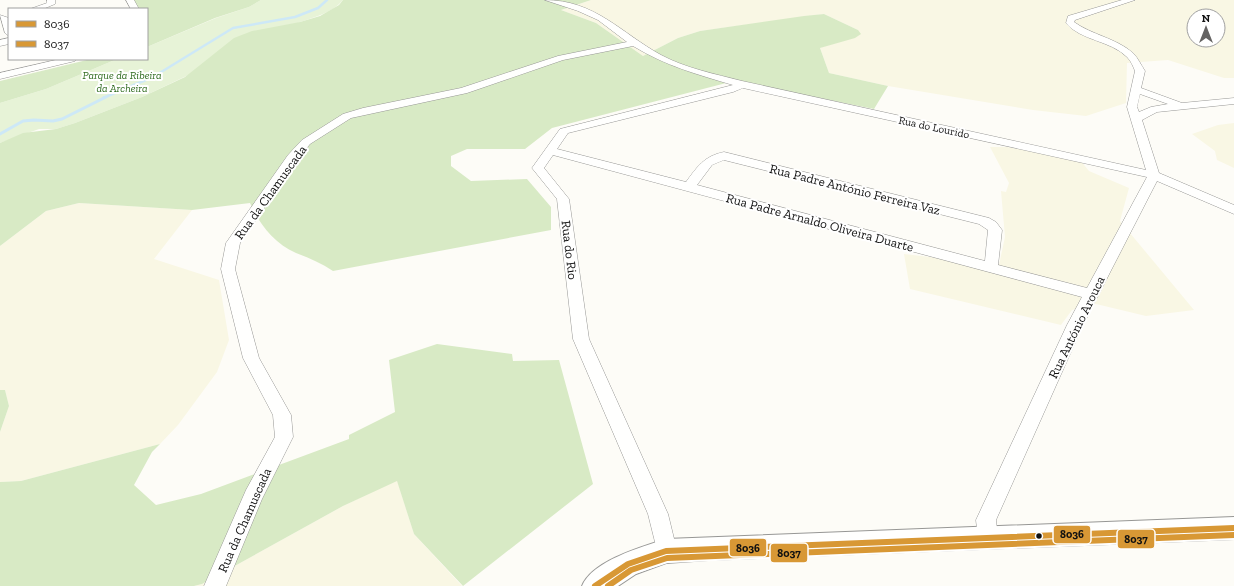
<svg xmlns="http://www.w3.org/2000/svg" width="1234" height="586" viewBox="0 0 1234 586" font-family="'Zilla Slab',serif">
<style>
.farmland{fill:#f9f7e4;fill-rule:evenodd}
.green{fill:#e7f3d7}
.forest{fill:#d8eac5}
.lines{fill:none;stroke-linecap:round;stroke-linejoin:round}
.stream-far1{stroke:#cde8f7;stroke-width:2.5}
.stream{stroke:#cde8f7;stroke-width:3}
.minor-casing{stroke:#979795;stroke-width:1}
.tertiary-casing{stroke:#979795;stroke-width:2}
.minor{fill:#fffffe;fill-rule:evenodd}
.tertiary{fill:#fffffe;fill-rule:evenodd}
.bus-1-casing{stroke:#fff;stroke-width:10}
.bus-2-casing{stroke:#fff;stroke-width:10}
.bus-1{stroke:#d89835;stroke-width:6}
.bus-2{stroke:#d89835;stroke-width:6}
.bus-dot{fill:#111;stroke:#fff;stroke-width:1.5}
.labels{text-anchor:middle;stroke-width:4;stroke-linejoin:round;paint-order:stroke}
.far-park-label{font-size:11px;font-style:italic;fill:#2f6b1f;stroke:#fff}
.far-street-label{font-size:11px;fill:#111;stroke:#fff}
.street-label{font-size:13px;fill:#111;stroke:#fff}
.line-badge{stroke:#fff;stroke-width:1.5}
.pale-badge-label{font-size:11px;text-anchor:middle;font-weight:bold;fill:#111}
</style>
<rect width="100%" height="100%" fill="#fdfcf7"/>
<path class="farmland" d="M591 0H1234V78H1224L1168 60 1127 63 1126 103 1086 116 1033 110 888 86 829 73 820 48 858 30 824 14 700 31 678 38 643 56 596 23 561 10ZM1194 16H1218V40H1194Z
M1234 123V168L1217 160 1215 151 1192 134 1218 125Z
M990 147H1007L1080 160 1089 171 1129 188 1120 221 1194 310 1146 316 1096 304 1072 310 1061 325 910 289 904 254 999 265 1005 237 1001 191 1006 192 1009 183Z
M79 203 192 210 154 259 219 280 229 340 217 372 178 425 160 444 21 481 0 482V432L9 406 5 390H0V246L46 211Z
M397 480 414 534 462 586H194L202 584 343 506Z"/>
<path class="green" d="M261 0H343C332 13 315 17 300 22L142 97 75 123 56 129H39L0 143V103L46 89 117 59H147V47L216 18 249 7Z"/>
<path class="forest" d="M131 0H261L249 7 215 18 147 47V9H137Z
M343 0H591L561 10 596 23 643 56 678 38 700 31 804 16 824 14 858 30 861 34 855 38 820 48 829 73 888 86 874 109 734 81 552 128 525 149H467L451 156V166L471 181 527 179 551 207V230L333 271C321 263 309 258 296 253 274 243 260 225 250 203L192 210 79 203 46 211 0 246V143L23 133 56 129 75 123 142 97 185 77 234 38 252 31 300 22 320 16 339 5Z
M91 59H117L46 89 0 103V81Z
M437 344 512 354 513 361 559 360 593 484 463 586 414 534 397 481 343 506 202 584 194 586H0V482L21 481 160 444 152 452 134 485 156 505 201 494 349 439V435L395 412 389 360Z
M0 390H5L9 406 0 432Z"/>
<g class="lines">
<path class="stream-far1" d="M103 98 153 77 233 28 295 17 318 8 327 0"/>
<path class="stream" d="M0 134 23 121 34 120 53 121 62 119 106 97"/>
<defs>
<path id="minor" d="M47 0H55V4L43 9H30L47 3Z
M126 0H134L139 9H131Z
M545 0C595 0 621 33 661 55 685 68 715 74 742 81L1146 170 1127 107 1135 71C1133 66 1131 61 1127 57 1110 40 1081 41 1066 23L1068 16 1122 0H1135L1075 20 1074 22C1092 35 1116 38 1133 53 1138 58 1141 65 1145 71L1141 88 1182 103 1234 98V104L1157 112 1142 120 1159 173 1234 205V214L1157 181 1083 325 996 520 998 538 995 545 988 548 981 545 978 538 976 520 1067 325 1082 297 553 155 544 168 569 199 589 339 668 514 677 551 673 558 666 561 659 558 648 514 573 339 557 199 532 168 560 129 733 85C696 74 666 66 633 46L563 60 467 93 351 118 310 144 297 160 240 243 235 269 259 358 291 415 293 437 262 499 226 586H204L246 490 275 437 273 415 243 358 221 269 226 243 288 155 302 140 343 114 363 108 461 88 558 56 627 42 598 20 578 11ZM743 88 1147 177 1087 288 998 265 1002 230 996 222 989 218 724 152C704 156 697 167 686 182L557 149 568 133 733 92ZM1140 94 1168 104 1151 107 1139 112 1137 107ZM724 160 979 224 988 230 985 261 697 185 712 165Z
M0 15 9 18V36L5 33Z
M9 38V44L0 46V40Z
M60 59H77L75 61 0 79V73Z"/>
<path id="tertiary" d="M1234 517V539L708 560 666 563 636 574 618 586H582C592 561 641 547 666 539Z"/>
</defs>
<use href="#minor" class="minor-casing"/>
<use href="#tertiary" class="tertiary-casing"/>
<use href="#minor" class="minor"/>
<use href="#tertiary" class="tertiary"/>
<defs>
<path id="bus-1" d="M595 586 628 564 666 551 1234 528"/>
<path id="bus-2" d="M608 586 631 570 667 558 1234 535"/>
</defs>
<use href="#bus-1" class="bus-1-casing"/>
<use href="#bus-2" class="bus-2-casing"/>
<use href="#bus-1" class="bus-1"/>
<use href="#bus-2" class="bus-2"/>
</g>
<circle class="bus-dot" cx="1039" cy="536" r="3.5"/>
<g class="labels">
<g class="far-park-label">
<text x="122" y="79">Parque da Ribeira<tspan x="122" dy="13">da Archeira</tspan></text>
</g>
<g class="far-street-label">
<text transform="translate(934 127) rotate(12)" y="4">Rua do Lourido</text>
</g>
<g class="street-label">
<text transform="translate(855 189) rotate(14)" y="5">Rua Padre António Ferreira Vaz</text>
<text transform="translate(270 192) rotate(-54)" y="5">Rua da Chamuscada</text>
<text transform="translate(820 222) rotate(15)" y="5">Rua Padre Arnaldo Oliveira Duarte</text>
<text transform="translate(570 250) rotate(83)" y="5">Rua do Rio</text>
<text transform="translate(1076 327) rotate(-64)" y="5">Rua António Arouca</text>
<text transform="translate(244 520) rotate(-66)" y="5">Rua da Chamuscada</text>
</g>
</g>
<g class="line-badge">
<rect x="1053" y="525" width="38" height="19" rx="4" fill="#d89835"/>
<rect x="1117" y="529" width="38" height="20" rx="4" fill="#d89835"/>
<rect x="729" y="538" width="38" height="19" rx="4" fill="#d89835"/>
<rect x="770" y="543" width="38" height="20" rx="4" fill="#d89835"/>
</g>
<g class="pale-badge-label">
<text x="1072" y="538">8036</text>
<text x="1136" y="543">8037</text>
<text x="748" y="552">8036</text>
<text x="789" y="557">8037</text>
</g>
<rect x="8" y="8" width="140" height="52" fill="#ffffff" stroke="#a0a0a0"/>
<rect x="16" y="21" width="20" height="6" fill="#d89835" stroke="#a0a0a0"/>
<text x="44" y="28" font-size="12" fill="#111111">8036</text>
<rect x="16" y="41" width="20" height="6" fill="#d89835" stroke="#a0a0a0"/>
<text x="44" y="48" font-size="12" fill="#111111">8037</text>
<g transform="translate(1206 28)"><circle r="19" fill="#ffffff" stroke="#a0a0a0"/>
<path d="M0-3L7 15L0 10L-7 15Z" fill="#646362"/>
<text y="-6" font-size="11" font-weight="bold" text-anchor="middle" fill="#111111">N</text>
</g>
</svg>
